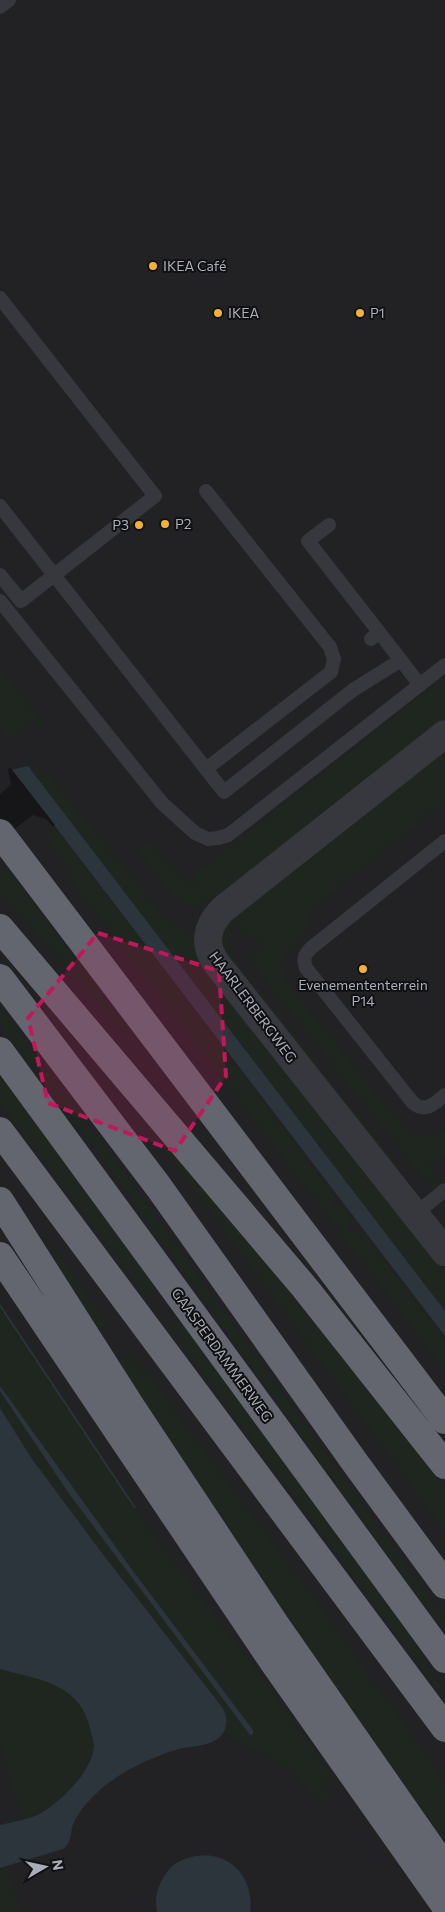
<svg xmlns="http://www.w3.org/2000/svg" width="445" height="1912" viewBox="0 0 445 1912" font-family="Commissioner,sans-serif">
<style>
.built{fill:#222225}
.green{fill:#1e261f}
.water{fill:#2c353c}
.pier{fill:#161618}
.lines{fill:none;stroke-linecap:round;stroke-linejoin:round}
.lane{stroke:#37383d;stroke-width:14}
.street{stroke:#37383d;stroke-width:28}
.highway{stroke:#63666e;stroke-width:28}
.marked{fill:#c2185b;fill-opacity:0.2;stroke:#c2185b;stroke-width:4;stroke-dasharray:10 6;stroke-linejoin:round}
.poi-dot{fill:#f2b134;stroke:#111113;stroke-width:2}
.labels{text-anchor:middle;stroke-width:4;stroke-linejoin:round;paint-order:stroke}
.poi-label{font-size:14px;fill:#a8adb8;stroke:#111113;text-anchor:start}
.street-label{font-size:14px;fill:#a8adb8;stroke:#111113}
</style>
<rect width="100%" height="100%" fill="#161618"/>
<path class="built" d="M0 0H445V1906L438 1912H0Z"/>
<path class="green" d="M0 668 44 724 40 728 34 720 9 739 0 727Z
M445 677V721L215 902 212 897 197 907C177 909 151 866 138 851L150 842 190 884H196L195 874 200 870Z
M445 748V802L311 910C309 917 308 930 303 936 291 952 275 956 285 980L403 1128C418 1138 430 1139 445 1129V1154L429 1167 445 1186V1206L249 959 264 947 251 936 241 934 234 923C216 945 242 968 255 985L250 989 224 955 219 940 226 922Z
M25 762 36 766 51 778 162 913 195 939 204 964 445 1269V1311Z
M54 828 129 924 335 1197 329 1201 334 1208 341 1204 353 1221 347 1226 352 1233 359 1229 445 1339V1370L67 875 74 869 71 866 65 865 44 836Z
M7 869 127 1028 123 1032 0 892V874Z
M258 988 324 1071 319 1075 253 992Z
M0 1008 97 1136 445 1619V1632L397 1569 90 1141 0 1023Z
M0 1067 160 1287 150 1295 137 1279 149 1296 147 1298 0 1103Z
M326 1075 400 1167 395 1171 322 1078Z
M126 1091 337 1351 445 1487V1531L123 1093Z
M42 1233 109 1324 108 1325 97 1309 96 1311 106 1324 97 1330 53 1262 58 1258 40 1234Z
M0 1307 159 1543 272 1691 331 1775V1777L325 1782 329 1788 326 1790 331 1796 322 1804 287 1768 223 1734C228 1724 227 1717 222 1707L102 1553 32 1459 0 1408Z
M181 1316 410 1636 434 1677 445 1690V1700L168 1326 170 1325 182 1340 183 1339 172 1324Z
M132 1353 313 1597 445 1782V1853L364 1738 118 1362 129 1356 140 1371 141 1370 130 1355Z
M0 1669C20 1675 52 1680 68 1693 81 1704 96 1729 94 1747 90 1778 50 1812 22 1820L0 1744Z
M7 1866 21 1912H0V1868Z"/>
<path class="water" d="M28 766 445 1311V1336L48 817 13 786 11 770Z
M0 1304 136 1508H134L0 1307Z
M0 1386 133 1571 253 1730V1734L250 1735 70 1495 0 1391Z
M0 1408 32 1459 102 1553 222 1707C226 1714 228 1721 225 1729 218 1747 195 1745 179 1749 164 1753 150 1759 136 1766 112 1778 86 1798 74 1822 70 1831 72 1843 63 1849L0 1868V1825C12 1822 26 1820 37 1815 59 1804 91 1773 94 1747 94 1741 91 1734 90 1728 86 1713 79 1700 65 1691 47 1679 21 1675 0 1669Z
M195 1856C201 1856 206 1855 212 1856 239 1860 254 1886 250 1912H157C153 1893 163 1870 180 1861 185 1859 191 1857 195 1856Z"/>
<path class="pier" d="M10 767 55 825 53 827 46 819 33 815 0 840V794L11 785 8 770Z"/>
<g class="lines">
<path class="lane" d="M0 7 9 0
M0 298 155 496 21 601 0 575
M0 506 224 792 353 690 401 660
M329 525 308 541 379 632 371 639
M0 601 162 803 195 833 208 839 218 838 228 835 236 829 445 665
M379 632 420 685
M206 769 331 672 334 659 330 647 206 491
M445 841 311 948C304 955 303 959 306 968L413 1103C426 1113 434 1104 445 1095
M415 1214 445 1190"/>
<path class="street" d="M445 734 222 910C206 927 203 945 217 964L445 1252"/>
<path class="highway" d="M0 833 445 1420
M0 928 305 1288 445 1465
M0 978 158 1186 356 1464 445 1585
M0 1051 445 1659
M0 1131 445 1728
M0 1201 130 1405 275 1624 445 1868
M0 1256 274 1663 444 1904"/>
</g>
<path class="marked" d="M98 933 219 971 226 1076 175 1151 48 1103 28 1018Z"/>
<g class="poi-dot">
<circle cx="153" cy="266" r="5"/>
<circle cx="218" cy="313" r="5"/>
<circle cx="360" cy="313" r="5"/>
<circle cx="165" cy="524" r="5"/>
<circle cx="139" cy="525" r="5"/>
<circle cx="363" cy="969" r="5"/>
</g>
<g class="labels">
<g class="poi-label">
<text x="163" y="271">IKEA Café</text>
<text x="228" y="318">IKEA</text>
<text x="370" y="318">P1</text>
<text x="175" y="529">P2</text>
<text x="129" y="530" text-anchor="end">P3</text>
<text x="363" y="990" text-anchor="middle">Evenemententerrein<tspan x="363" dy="16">P14</tspan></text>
</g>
<g class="street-label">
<text transform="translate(253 1007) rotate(53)" y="5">HAARLERBERGWEG</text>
<text transform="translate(222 1355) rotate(54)" y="5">GAASPERDAMMERWEG</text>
</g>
</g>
<g transform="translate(45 1867) rotate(81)" stroke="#111113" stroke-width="4" paint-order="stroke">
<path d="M0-4L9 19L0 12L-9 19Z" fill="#a8adb8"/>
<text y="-8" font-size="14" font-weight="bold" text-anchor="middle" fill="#a8adb8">N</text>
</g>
</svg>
